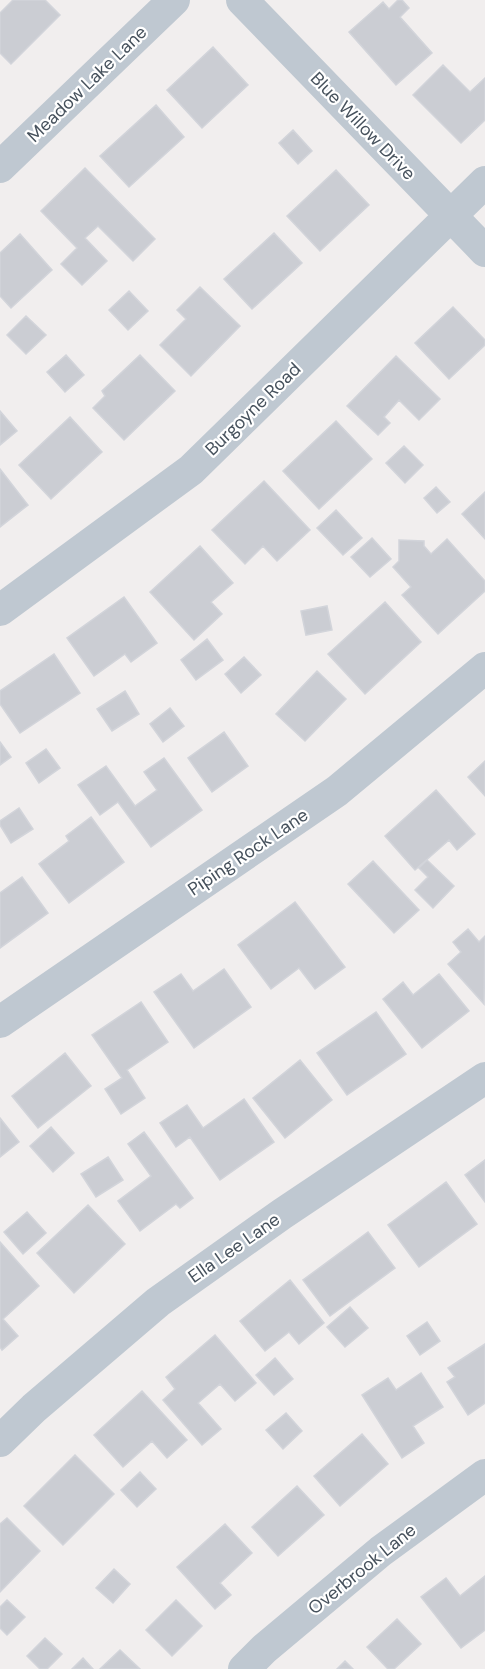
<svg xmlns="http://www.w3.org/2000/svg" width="485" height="1669" viewBox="0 0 485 1669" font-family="'DM Sans',sans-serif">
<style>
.building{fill:#cbcdd3;stroke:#d2d4da;stroke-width:1.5}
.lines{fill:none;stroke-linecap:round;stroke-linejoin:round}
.minor{stroke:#bfc8d1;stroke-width:32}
.labels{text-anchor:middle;stroke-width:4.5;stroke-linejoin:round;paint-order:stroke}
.street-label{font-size:18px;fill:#46515c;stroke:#fff}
</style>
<rect width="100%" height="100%" fill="#f1eeee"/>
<path class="building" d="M13 0H45L60 15 11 64 0 53V13Z
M398 0H402L409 8 400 17 432 53 396 85 349 32 383 2 389 9Z
M213 47 248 85 202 128 167 90Z
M443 65 470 92 485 78V120L461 143 413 95Z
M156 105 184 137 129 187 100 156Z
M293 130 312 151 298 164 279 143Z
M85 168 155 239 133 261 98 226 85 238 107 261 82 285 61 264 77 248 41 211Z
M336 170 369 205 320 251 287 216Z
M274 233 302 263 252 309 224 279Z
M20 234 52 270 11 308 0 296V253Z
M200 287 240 326 191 376 160 345 186 319 177 310Z
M129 291 148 311 128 330 109 310Z
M453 307 485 340V345L449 379 415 343Z
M26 316 46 335 26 354 7 335Z
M66 355 84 375 65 392 47 372Z
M140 355 175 391 124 440 93 408 105 396 102 391Z
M396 356 440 399 419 420 399 400 384 417 390 423 378 435 347 406Z
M0 411 17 431 0 445Z
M70 417 102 452 51 499 19 465Z
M336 421 372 459 319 509 283 471Z
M404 446 423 465 405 483 386 463Z
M0 469 28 505 0 527Z
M264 481 310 530 277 561 263 546 245 564 212 530Z
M436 487 450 502 437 513 424 498Z
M485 492V539L462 514Z
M336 510 362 538 343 555 317 528Z
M372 538 391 559 370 577 351 557Z
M447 539 485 581V591L438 634 402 595 411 587 393 567 399 561V540L424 541V546L431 554Z
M200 546 233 583 211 602 222 614 194 640 150 592Z
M124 597 157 643 131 662 125 654 94 676 67 638Z
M385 602 421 642 365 694 328 654Z
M327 606 332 630 306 635 301 611Z
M207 639 223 660 196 680 181 660Z
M54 654 80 693 20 733 0 704V691Z
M244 657 261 675 241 693 225 674Z
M317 671 346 699 305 741 276 714Z
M125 691 139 714 112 731 97 709Z
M170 708 184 726 163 742 150 724Z
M224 732 248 766 212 792 188 758Z
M0 742 11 757 0 765Z
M46 749 60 768 39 783 26 763Z
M164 758 202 810 151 847 118 802 100 815 78 785 106 766 135 806 157 790 144 772Z
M485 761V796L468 777Z
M436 790 475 834 457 850 449 840 415 870 385 836Z
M19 808 33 829 11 843 0 825V821Z
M91 817 124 862 69 903 39 864 69 841 66 836Z
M427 860 454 886 433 908 415 890 428 877 419 868Z
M373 861 419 910 394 933 348 884Z
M22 877 48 913 0 948V893Z
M295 902 345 967 315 989 299 968 271 989 238 945Z
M468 929 479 942 485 936 484 1004 448 964 461 952 453 942Z
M224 969 251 1007 194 1048 154 992 181 974 193 991Z
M439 974 469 1011 422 1048 383 999 403 982 413 995Z
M141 1002 168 1042 127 1070 145 1098 121 1114 105 1089 122 1078 92 1035Z
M376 1012 406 1054 347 1095 317 1053Z
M65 1053 91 1086 38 1128 12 1096Z
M300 1060 332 1100 285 1138 253 1098Z
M244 1099 274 1142 220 1180 190 1137 176 1147 160 1123 187 1105 203 1128Z
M0 1118 19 1142 0 1157Z
M51 1127 74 1153 53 1172 30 1146Z
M144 1132 193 1198 180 1208 176 1204 140 1231 118 1201 151 1176 128 1144Z
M108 1157 123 1180 96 1197 81 1174Z
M485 1160V1202L465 1175Z
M446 1182 477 1224 419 1267 388 1225Z
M88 1205 125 1244 74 1293 37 1253Z
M27 1212 46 1233 23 1254 4 1232Z
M368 1232 395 1268 330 1316 303 1280Z
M0 1242 39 1286 3 1319 18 1336 2 1350 0 1347Z
M290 1280 324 1323 299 1344 289 1332 265 1351 240 1321Z
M350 1307 368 1328 345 1347 327 1327Z
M427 1322 440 1341 420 1355 407 1336Z
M215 1335 256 1383 235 1401 220 1384 198 1403 221 1429 202 1445 163 1400 175 1389 166 1377Z
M485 1344V1403L468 1415 447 1382 455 1377 448 1368Z
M275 1358 293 1379 274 1395 256 1375Z
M421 1373 443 1407 413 1426 424 1443 402 1458 362 1395 388 1378 396 1390Z
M142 1391 187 1440 167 1458 152 1441 123 1467 94 1435Z
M286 1413 302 1431 283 1449 266 1430Z
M362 1434 388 1464 340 1506 314 1476Z
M75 1455 114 1494 63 1545 24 1506Z
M140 1472 156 1489 137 1507 121 1490Z
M297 1486 324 1515 278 1556 252 1527Z
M7 1518 40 1551 0 1592V1524Z
M225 1524 252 1553 220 1583 231 1595 215 1609 177 1567Z
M114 1569 130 1584 113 1603 96 1588Z
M485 1576V1630L461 1648 421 1597 446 1578 460 1596Z
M7 1600 25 1617 7 1635 0 1628V1607Z
M176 1600 202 1626 172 1656 146 1630Z
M397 1619 421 1644 394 1669H388L367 1647Z
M45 1638 62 1654 47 1669H40L27 1656Z
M120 1650 140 1669H100Z
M83 1658 93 1669H72Z
M345 1661 353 1669H337Z"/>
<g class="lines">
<path class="minor" d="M242 0 485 251
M0 167 174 0
M0 610 191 470 485 182
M0 1022 337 791 485 668
M0 1441 34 1408 158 1302 282 1214 485 1078
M244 1669 264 1649 381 1551 485 1475"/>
</g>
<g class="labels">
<g class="street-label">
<text transform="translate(87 84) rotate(-44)" y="6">Meadow Lake Lane</text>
<text transform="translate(363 126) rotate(46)" y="6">Blue Willow Drive</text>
<text transform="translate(253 409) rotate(-44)" y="6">Burgoyne Road</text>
<text transform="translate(248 852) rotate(-34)" y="6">Piping Rock Lane</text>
<text transform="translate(234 1248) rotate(-35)" y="6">Ella Lee Lane</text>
<text transform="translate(362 1569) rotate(-39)" y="6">Overbrook Lane</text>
</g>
</g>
</svg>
